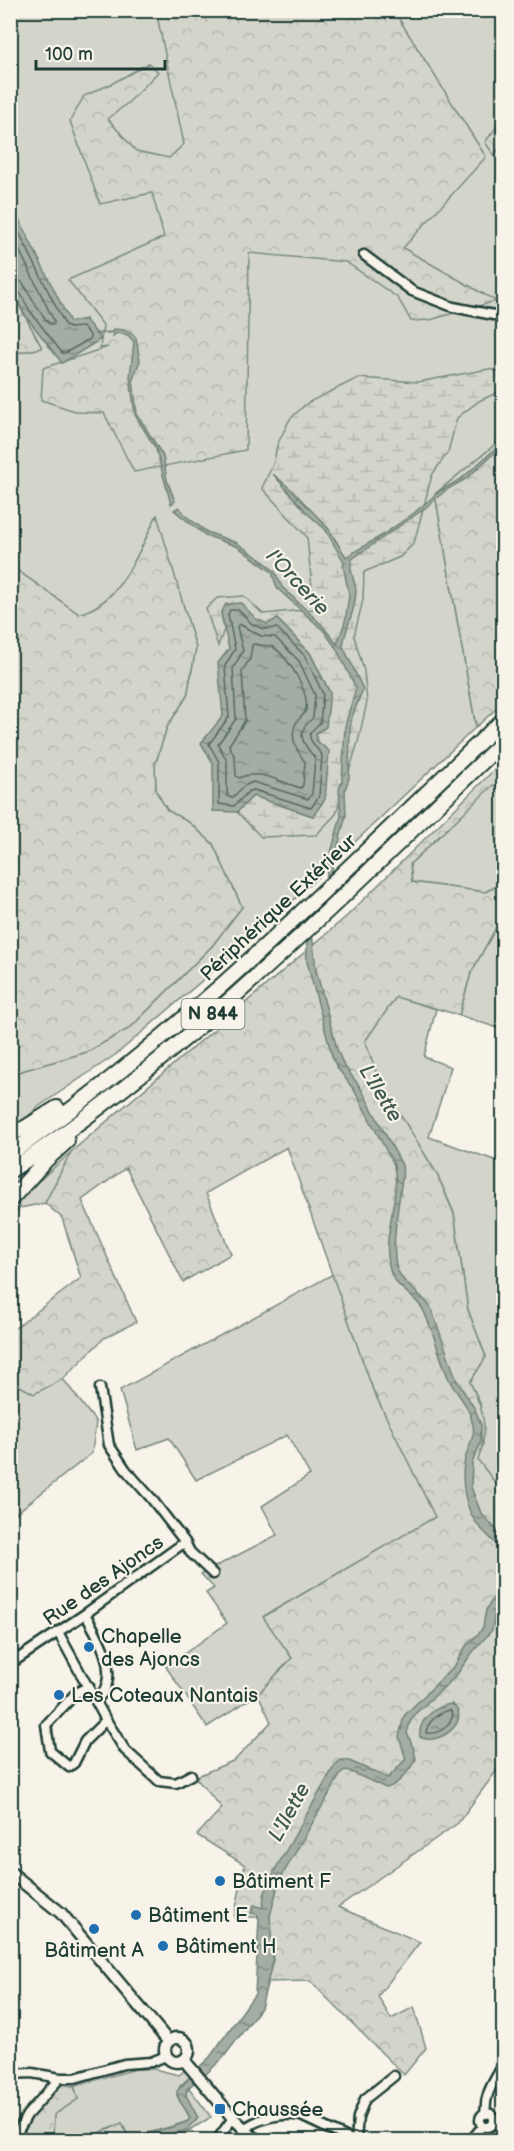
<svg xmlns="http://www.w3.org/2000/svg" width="514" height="2151" viewBox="0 0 514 2151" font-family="'Balsamiq Sans',sans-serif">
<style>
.grass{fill:#d3d5ca;stroke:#79897f;stroke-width:1.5}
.forest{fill:url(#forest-crowns);stroke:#79897f;stroke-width:1.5}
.wetland{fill:url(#wetland-marsh);stroke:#79897f;stroke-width:1.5}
.water{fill:url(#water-ripples);stroke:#6f8077;stroke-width:1.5}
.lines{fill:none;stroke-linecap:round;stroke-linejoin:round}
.shore{stroke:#546a60;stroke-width:1.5}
.stream{stroke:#6f8077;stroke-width:2}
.minor-casing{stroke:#1f3d34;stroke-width:13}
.tertiary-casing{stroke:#1f3d34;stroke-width:15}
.trunk-casing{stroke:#1f3d34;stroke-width:18}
.minor{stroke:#f7f3e8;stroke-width:8}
.tertiary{stroke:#f7f3e8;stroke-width:10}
.trunk{stroke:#f7f3e8;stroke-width:14}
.poi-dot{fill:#1f6fb2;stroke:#f7f3e8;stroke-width:2}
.labels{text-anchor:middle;stroke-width:4.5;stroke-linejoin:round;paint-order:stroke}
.shield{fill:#f7f3e8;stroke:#60746a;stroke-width:1.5}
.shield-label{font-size:18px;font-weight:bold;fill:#1f3d34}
.street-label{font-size:20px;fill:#1f3d34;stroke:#f7f3e8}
.poi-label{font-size:20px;fill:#1f3d34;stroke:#f7f3e8;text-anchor:start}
.water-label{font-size:21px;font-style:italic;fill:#405950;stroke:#f7f3e8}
</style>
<defs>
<pattern id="forest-crowns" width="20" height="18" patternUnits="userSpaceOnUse" patternTransform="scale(1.5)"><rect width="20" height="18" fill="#d3d5ca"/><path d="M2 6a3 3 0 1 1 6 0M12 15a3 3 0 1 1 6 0" fill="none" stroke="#b5b8ae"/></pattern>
<pattern id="wetland-marsh" width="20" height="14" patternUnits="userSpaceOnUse" patternTransform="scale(1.5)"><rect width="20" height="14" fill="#d3d5ca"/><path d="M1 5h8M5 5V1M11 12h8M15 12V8" fill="none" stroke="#b5b8ae"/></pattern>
<pattern id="water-ripples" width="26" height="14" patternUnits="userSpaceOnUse" patternTransform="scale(1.5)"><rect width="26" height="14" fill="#a4ada3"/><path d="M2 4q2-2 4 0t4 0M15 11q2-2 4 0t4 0" fill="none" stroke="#858e86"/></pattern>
</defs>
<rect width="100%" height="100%" fill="#f7f3e8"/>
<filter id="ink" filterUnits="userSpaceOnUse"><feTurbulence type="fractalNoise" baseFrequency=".0167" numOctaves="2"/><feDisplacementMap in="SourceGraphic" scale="12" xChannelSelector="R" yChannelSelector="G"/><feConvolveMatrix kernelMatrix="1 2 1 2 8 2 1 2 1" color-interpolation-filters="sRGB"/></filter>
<g filter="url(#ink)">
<path class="grass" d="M11 11H503V438L435 494 476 727 278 915 118 1053 38 1107 11 1132V1074L87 1052 130 1028 212 946 242 907 213 844 190 823 167 810 156 791 155 765 167 727 187 696 196 648 156 517C139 552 121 602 79 614L11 566V354L42 348 11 290Z
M493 784 503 788V883L485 892 412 882 410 864Z
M503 923V1030L459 1015 471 973 498 924Z
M396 997 436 1009 424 1057 451 1067 429 1137 503 1163V1491L500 1489 477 1460 483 1445 480 1403 470 1382 486 1357 468 1310 454 1213 437 1174 379 1080 365 1041Z
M71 1152 45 1203 20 1208 11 1219V1209L18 1200Z
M333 1274 373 1390 436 1517 264 1616 292 1658 258 1694 207 1727 166 1667 227 1623 206 1593 214 1588 201 1574 277 1535 262 1506 310 1475 287 1435 196 1480 169 1438 137 1450 120 1390Z
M63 1379 96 1422 92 1453 11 1517V1393L20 1386 34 1393Z
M136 2069H154L179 2075 185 2070 191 2076 180 2086 177 2095 190 2118 188 2121C169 2129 148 2131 130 2140L122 2123C99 2134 81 2140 56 2140L53 2136 54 2115 78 2099 74 2086Z"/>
<path class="forest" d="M156 11H394L486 157 403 248 496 301 430 320 411 321 398 298 346 262 249 253 246 450 134 472 104 413 78 412 41 400 43 368 108 347 100 348 103 325 68 280 164 237 152 193 100 204 70 121 84 96 113 83 149 63 158 72 130 101 108 119 136 151 169 158 184 144Z
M503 119V144L494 155 485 142Z
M10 290H11L42 348 11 354Z
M503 438V703L476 727 435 494Z
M157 515 196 648 187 696 167 727 155 765 156 791 167 810 190 823 213 844 242 907 212 946 130 1028 87 1052 11 1074V566L79 614C121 603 139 551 157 515Z
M503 761V788L493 785 410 864 412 882 485 892 503 883V923L498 924 471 973 459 1015 396 997 365 1041 379 1080 437 1174 454 1214 468 1310 486 1357 470 1382C484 1411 489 1429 478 1460L500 1489 504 1491 503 1762 458 1823 338 1907 420 1942 378 1996 391 2019 414 2007 426 2048 404 2075 310 1981 266 1982 267 1917H234L245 1865 197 1835 222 1808 195 1777 235 1760 271 1722 258 1694 292 1658 263 1617 435 1517 373 1390 287 1147 206 1193 231 1254 183 1282 126 1168 82 1200 136 1322 104 1338 63 1379 34 1394 20 1386 11 1376V1331L81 1278 62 1218 45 1203 71 1152 347 916Z
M50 2083 74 2086 78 2099 54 2115 53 2136 56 2140H11L18 2124Z
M189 2088 211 2117 179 2137V2140H140L187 2130 198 2118 186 2098V2092Z
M122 2123 129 2140H74L97 2135Z"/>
<path class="wetland" d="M489 369 503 373V390L479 401 457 418 448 452 432 475 414 543 400 557 364 572 363 600 354 636 364 671 367 702 358 742 336 814 316 835 261 837 237 812 253 796 313 816 317 741 316 733 330 693 310 653 277 619 267 624 256 619 221 612 224 630 218 646 206 609 217 598 244 596 263 614 314 609 307 537 262 488 274 462 277 445 290 419 307 403 358 378 418 382Z"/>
<path class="water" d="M10 201 70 322 85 319 101 339 62 363 25 315 11 287Z
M113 329 123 330 133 334 136 338 140 361 133 379 137 414 163 456 167 480 175 501 171 504 156 449 135 415 130 377 134 342 128 335 117 333 113 336Z
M503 442V445L466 479 446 490 424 509 352 559C348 569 355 580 356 591 356 610 345 628 343 646L363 689 352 717 350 729 349 778 345 790 346 815 332 870 330 909 312 932 316 970 337 1049 343 1064 360 1087 402 1165C404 1175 401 1184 400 1193 397 1214 391 1249 397 1269 403 1286 422 1293 431 1308L457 1381 475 1409 481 1425V1442L472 1463 471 1487 481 1513 503 1537V1553C495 1540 481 1532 473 1518 464 1501 460 1475 466 1456 472 1436 478 1434 469 1412 464 1399 453 1390 448 1377 438 1354 434 1330 422 1308 413 1294 395 1288 390 1270 381 1235 401 1200 394 1165L354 1090 336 1066 332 1056 307 962 306 913 311 908 323 904 328 864 341 816 339 789 342 782 345 726 356 688 336 648 324 631 277 588 272 572 238 547 205 535 174 510 179 507 186 516 207 532 237 543 267 564 275 572 282 587 321 624 337 644 345 622 349 595 343 565 344 562 325 529 308 514 273 474 292 490 328 528 346 557 381 536 414 513 441 490 461 479Z
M241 603 256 619 267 624 277 619 310 653 330 693 326 727 316 733 317 741 329 751 325 799 313 816 253 796 237 812 213 811V763L201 743 223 716 218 663 229 649 221 613 226 604Z
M503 1582V1600L495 1614 492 1630 472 1653 455 1677 416 1713 410 1722 407 1733 414 1750 416 1759C410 1769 398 1786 386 1788L347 1770 343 1771 339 1777 279 1881 270 1916 273 1960 261 2008 223 2058 204 2076 198 2068 210 2057 255 1994 259 1919 257 1914 251 1913 254 1905 263 1908 264 1895 276 1868 335 1765 341 1760H347L388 1778 406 1759 399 1737 404 1716 455 1665 466 1646 480 1632 483 1627 486 1610Z
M452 1704C473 1719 440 1747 420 1737 417 1720 437 1705 452 1704Z
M191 2076 195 2082 187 2089 186 2095 198 2118 187 2130 154 2139 129 2140C147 2131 169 2130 188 2121L190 2118C187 2108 176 2101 177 2091Z"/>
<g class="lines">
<path class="shore" d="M10 214 65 325 70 328 83 327 90 335V339L65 353H62L30 311 18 289 10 286
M10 231 54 321V324H49L37 307 23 283 17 279 10 278
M230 610H239L252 624 263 629 277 628 305 656 323 694 320 723C302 737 311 740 322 755L319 796 311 808 254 790 249 791 234 806 219 804V762L209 744 229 717 225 666 235 649 228 615Z
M239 624 261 636 275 637 299 661 315 695 313 718C295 732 302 743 315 758L312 794 308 799 253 782 244 786 232 798 227 796V761L218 744 236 719 233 668 243 651 237 627Z
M255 644C260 646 269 645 273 647 288 656 312 695 305 712 303 716 298 719 296 723 289 737 297 751 305 762L303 785 301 788C281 783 260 768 239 778L236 776 235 758 229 745 245 721 242 671 250 659 252 645Z
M450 1710 453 1715C449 1727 439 1735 426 1733 427 1722 439 1712 450 1710Z"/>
<path class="stream" d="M95 334 113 332"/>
<defs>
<path id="minor" d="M364 255 412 291 453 307 504 317
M100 1388 109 1445 126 1470 151 1498 185 1542 190 1552 213 1574
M85 1614C99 1637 123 1678 96 1700
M58 1632 106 1720 125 1750 159 1781 176 1783 191 1775
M10 1664 85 1614 185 1542
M89 1686 76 1693 46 1725 50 1751 69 1767 74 1763 85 1741 106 1720
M10 2074 32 2073 60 2078H75L124 2064 151 2062 166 2056
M480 2120a7 7 0 1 1 14 0a7 7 0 1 1-14 0Z
M486 2114C483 2095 495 2080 504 2063
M245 2128C260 2118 282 2112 301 2116L352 2140
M13 2140 27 2115 60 2078
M217 2140 233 2118
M356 2140 358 2117 365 2099 394 2076
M471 2140 483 2126"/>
<path id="tertiary" d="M10 1872 61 1913 168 2041
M165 2050a12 12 0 1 1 24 0a12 12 0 1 1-24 0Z
M184 2060 233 2118 256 2140"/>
<path id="trunk" d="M10 1134 25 1128 57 1108
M10 1154C191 1028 345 870 504 719
M10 1171C192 1050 347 892 504 741
M10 1200 46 1160 67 1141"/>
</defs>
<use href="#minor" class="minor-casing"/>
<use href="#tertiary" class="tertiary-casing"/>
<use href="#trunk" class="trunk-casing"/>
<use href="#minor" class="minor"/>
<use href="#tertiary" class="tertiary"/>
<use href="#trunk" class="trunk"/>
</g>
</g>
<g class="poi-dot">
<circle cx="89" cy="1647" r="6"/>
<circle cx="59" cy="1695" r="6"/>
<circle cx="220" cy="1881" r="6"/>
<circle cx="136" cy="1915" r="6"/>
<circle cx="94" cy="1929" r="6"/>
<circle cx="163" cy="1946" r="6"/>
<rect x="214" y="2103" width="12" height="12" rx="3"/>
</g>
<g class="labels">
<rect class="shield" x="181.5" y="999" width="63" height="30" rx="4.5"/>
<g class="shield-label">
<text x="213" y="1020">N 844</text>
</g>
<g class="street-label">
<text transform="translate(278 907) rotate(-43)" y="7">Périphérique Extérieur</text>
<text transform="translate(103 1580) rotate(-35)" y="7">Rue des Ajoncs</text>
</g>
<g class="poi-label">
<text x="101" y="1643">Chapelle<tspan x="101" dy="23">des Ajoncs</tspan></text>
<text x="71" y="1702">Les Coteaux Nantais</text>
<text x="232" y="1888">Bâtiment F</text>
<text x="148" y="1922">Bâtiment E</text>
<text x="175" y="1953">Bâtiment H</text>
<text x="94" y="1957" text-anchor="middle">Bâtiment A</text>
<text x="232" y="2116">Chaussée</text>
</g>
<g class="water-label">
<text transform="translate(298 582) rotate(47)" y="7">l'Orcerie</text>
<text transform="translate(381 1093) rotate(59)" y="7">L'Ilette</text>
<text transform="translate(289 1812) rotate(-61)" y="7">L'Ilette</text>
</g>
</g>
<rect width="514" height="2151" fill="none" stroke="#f7f3e8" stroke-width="36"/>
<rect x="18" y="18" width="478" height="2115" fill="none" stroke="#1f3d34" stroke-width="2" filter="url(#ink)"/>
<path d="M36 60v9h129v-9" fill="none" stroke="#1f3d34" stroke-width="3"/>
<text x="45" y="60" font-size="18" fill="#1f3d34" stroke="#f7f3e8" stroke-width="4.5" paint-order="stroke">100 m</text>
</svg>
